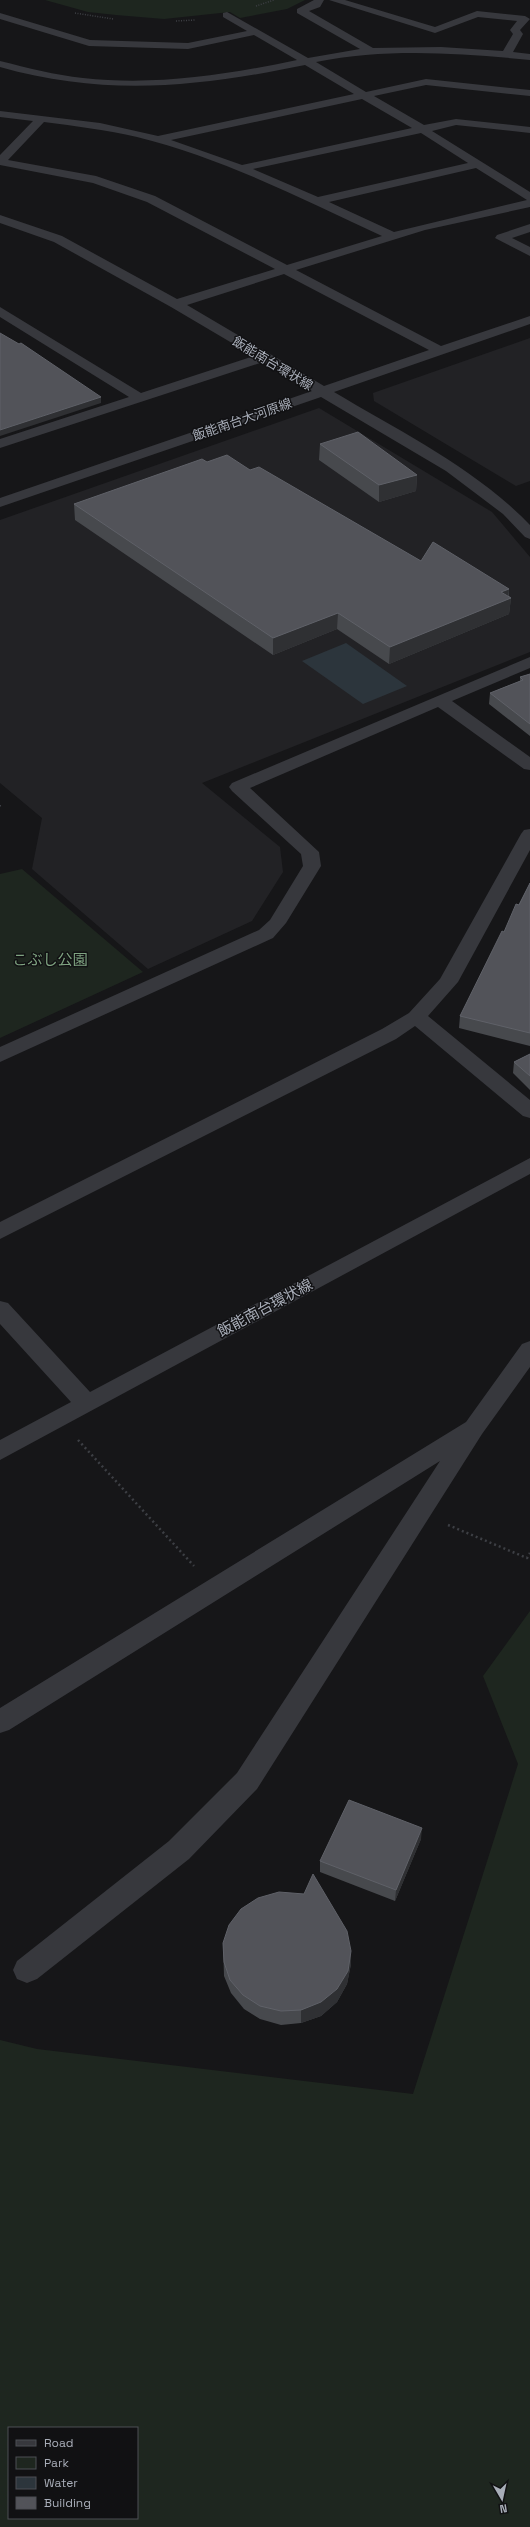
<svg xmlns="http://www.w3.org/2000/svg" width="530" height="2527" viewBox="0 0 530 2527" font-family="'Space Grotesk','Noto Sans JP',sans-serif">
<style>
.built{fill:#222225}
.green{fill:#1e261f;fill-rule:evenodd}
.water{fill:#2c353c}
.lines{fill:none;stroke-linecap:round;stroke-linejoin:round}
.path-far2{stroke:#3d3f44;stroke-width:1.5;stroke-dasharray:1 1.5;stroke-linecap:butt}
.path-far1{stroke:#3d3f44;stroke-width:2;stroke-dasharray:1.5 2.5;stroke-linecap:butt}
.path{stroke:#3d3f44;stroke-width:2.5;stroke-dasharray:2 3;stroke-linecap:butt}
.minor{fill:#37383d;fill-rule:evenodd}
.wall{fill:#47494d}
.shaded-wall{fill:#2f3033}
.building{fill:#525359;stroke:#5f6168}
.labels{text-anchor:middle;stroke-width:3;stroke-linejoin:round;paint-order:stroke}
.far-street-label{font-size:13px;fill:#a8adb8;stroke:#111113}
.park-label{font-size:15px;fill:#7fa381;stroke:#111113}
.street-label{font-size:15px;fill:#a8adb8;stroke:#111113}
</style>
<rect width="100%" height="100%" fill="#161618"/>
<path class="built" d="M530 338V481L516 486 374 401 373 393Z
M319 408 492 512 530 557V652L202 783 280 847 283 872 252 921 148 969 32 869 42 818 0 783V520Z"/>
<path class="green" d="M45 0H305L287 9 240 18 230 12 164 19 116 15 88 12Z
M22 869 143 972 0 1038V874Z
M530 1611V2527H0V2040L37 2049 413 2094 518 1764 483 1676ZM9 2428H137V2518H9Z"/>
<path class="water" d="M346 643 407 686 363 704 302 661Z"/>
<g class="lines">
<path class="path-far2" d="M256 6 274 0
M75 13 113 19
M176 21 195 20"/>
<path class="path-far1" d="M0 805V807"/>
<path class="path" d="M78 1440 194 1566
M448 1525 527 1558 530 1553"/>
<path class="minor" d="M314 0H324L320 7 309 11 373 48 441 47 503 51 513 34 510 30 517 21 478 17 435 33 329 0H345L435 27 477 11 525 16 530 19 520 30 523 34 513 52 530 54V60C458 53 387 48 316 62L366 92 426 79 530 90V96L426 85 374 96 424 125 456 119 530 127V133L456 125 432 131 530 192V207L425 230 296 270 441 346 530 316V324L334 392C401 432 475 468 530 525V539L525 537 503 514 446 471 321 397 0 507V498L312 391 263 362 0 448V439L129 397 0 317V307L141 393 254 356 171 307 54 242 0 223V215L62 236 177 299 275 269 147 202 93 183 0 165V155L33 121 0 117V111L100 123 158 136 354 94 305 65C198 87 106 97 0 67V61C28 68 55 75 83 78 155 86 226 75 297 60L254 35 188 49 89 46 0 19V13L90 40 188 43 247 31 223 17V13L227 12 308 58 360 49 297 13V9ZM362 99 412 128 242 165 171 140ZM44 122C75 126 107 130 137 137 222 158 303 199 382 236L287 265 155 196 96 176 8 160ZM421 133 468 163 318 197 253 169ZM476 168 527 200 394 232 329 202ZM284 274 429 350 324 386 187 305Z
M530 224V232L512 238 530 247V256L495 238 497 235Z
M530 657V668L452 701 530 757V770L524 769 438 707 250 788 319 852 321 866 286 923 273 938 0 1062V1047L259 930 270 920 303 866 301 854 232 791 229 787 232 783Z
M530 829V850L458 982 428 1016 530 1100V1118L523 1116 415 1026 396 1039 0 1239V1222L382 1029 409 1013 440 979 521 834 524 830Z
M530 1158V1174L0 1460V1440L71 1402 0 1324V1301L8 1303 90 1392Z
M530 1341V1367L482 1434 257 1789 189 1859 37 1979 27 1983 17 1979 13 1970 17 1961 169 1841 237 1773 440 1461 9 1730 0 1733V1708L466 1422 522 1344Z"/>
</g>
<path class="wall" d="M320 444 417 475 416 491 379 502 319 460Z
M207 462 421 561 509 589V596L511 598 509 614 389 664 337 629 273 655 75 520 74 504Z
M530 674V736L489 704 490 693 520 681V677Z
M530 883V1046L459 1028 460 1016Z
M530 1054V1090L513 1073 514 1062Z
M421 1839 395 1901 320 1872V1861Z
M223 1943 351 1951V1964L347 1984 337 2002 321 2016 301 2023 281 2025 260 2019 244 2009 231 1993 224 1976Z"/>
<path class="shaded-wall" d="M101 397V403L0 436V430Z
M417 475 416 491 379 502V485Z
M509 589 508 599 511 598 509 614 389 664 390 647 501 592Z
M338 613 337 629 273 655V638Z
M422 1828 421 1839 395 1901 396 1890Z
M351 1951V1964L347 1984 337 2002 321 2016 301 2023V2010Z"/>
<path class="building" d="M0 333 19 344 21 343 101 397 0 430Z
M358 432 417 475 379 485 320 444Z
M227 455 250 470 259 467 421 561 433 542 509 589 501 592 511 598 390 647 338 613 273 638 74 504 202 459 207 462Z
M530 674V724L490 693 523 680 520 677Z
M530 883V1033L460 1016 502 931 504 932 516 904 519 905Z
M530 1054V1076L514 1062Z
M349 1800 422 1828 396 1890 320 1861Z
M313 1874 347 1931 351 1951 348 1971 337 1989 321 2002 301 2010 281 2011 260 2006 243 1995 230 1980 224 1962 223 1943 229 1925 241 1909 258 1898 279 1892 304 1894Z"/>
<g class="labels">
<g class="far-street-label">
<text transform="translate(273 363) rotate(31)" y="5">飯能南台環状線</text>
<text transform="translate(242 419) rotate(-19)" y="5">飯能南台大河原線</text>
</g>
<g class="park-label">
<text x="50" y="965">こぶし公園</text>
</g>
<g class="street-label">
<text transform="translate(265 1308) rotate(-28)" y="5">飯能南台環状線</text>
</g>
</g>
<rect x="8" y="2427" width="130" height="92" fill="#111113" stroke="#4d4f55"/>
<rect x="16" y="2440" width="20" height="6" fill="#37383d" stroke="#4d4f55"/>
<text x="44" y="2447" font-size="12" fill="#a8adb8">Road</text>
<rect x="16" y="2457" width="20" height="12" fill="#1e261f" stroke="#4d4f55"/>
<text x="44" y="2467" font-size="12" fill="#a8adb8">Park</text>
<rect x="16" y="2477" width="20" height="12" fill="#2c353c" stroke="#4d4f55"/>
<text x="44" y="2487" font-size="12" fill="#a8adb8">Water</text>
<rect x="16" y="2497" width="20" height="12" fill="#525359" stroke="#4d4f55"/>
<text x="44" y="2507" font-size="12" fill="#a8adb8">Building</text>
<g transform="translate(502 2499) rotate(171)" stroke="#111113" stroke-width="3" paint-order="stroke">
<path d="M0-3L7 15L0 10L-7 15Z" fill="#a8adb8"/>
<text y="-6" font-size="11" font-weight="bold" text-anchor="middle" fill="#a8adb8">N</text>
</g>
</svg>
